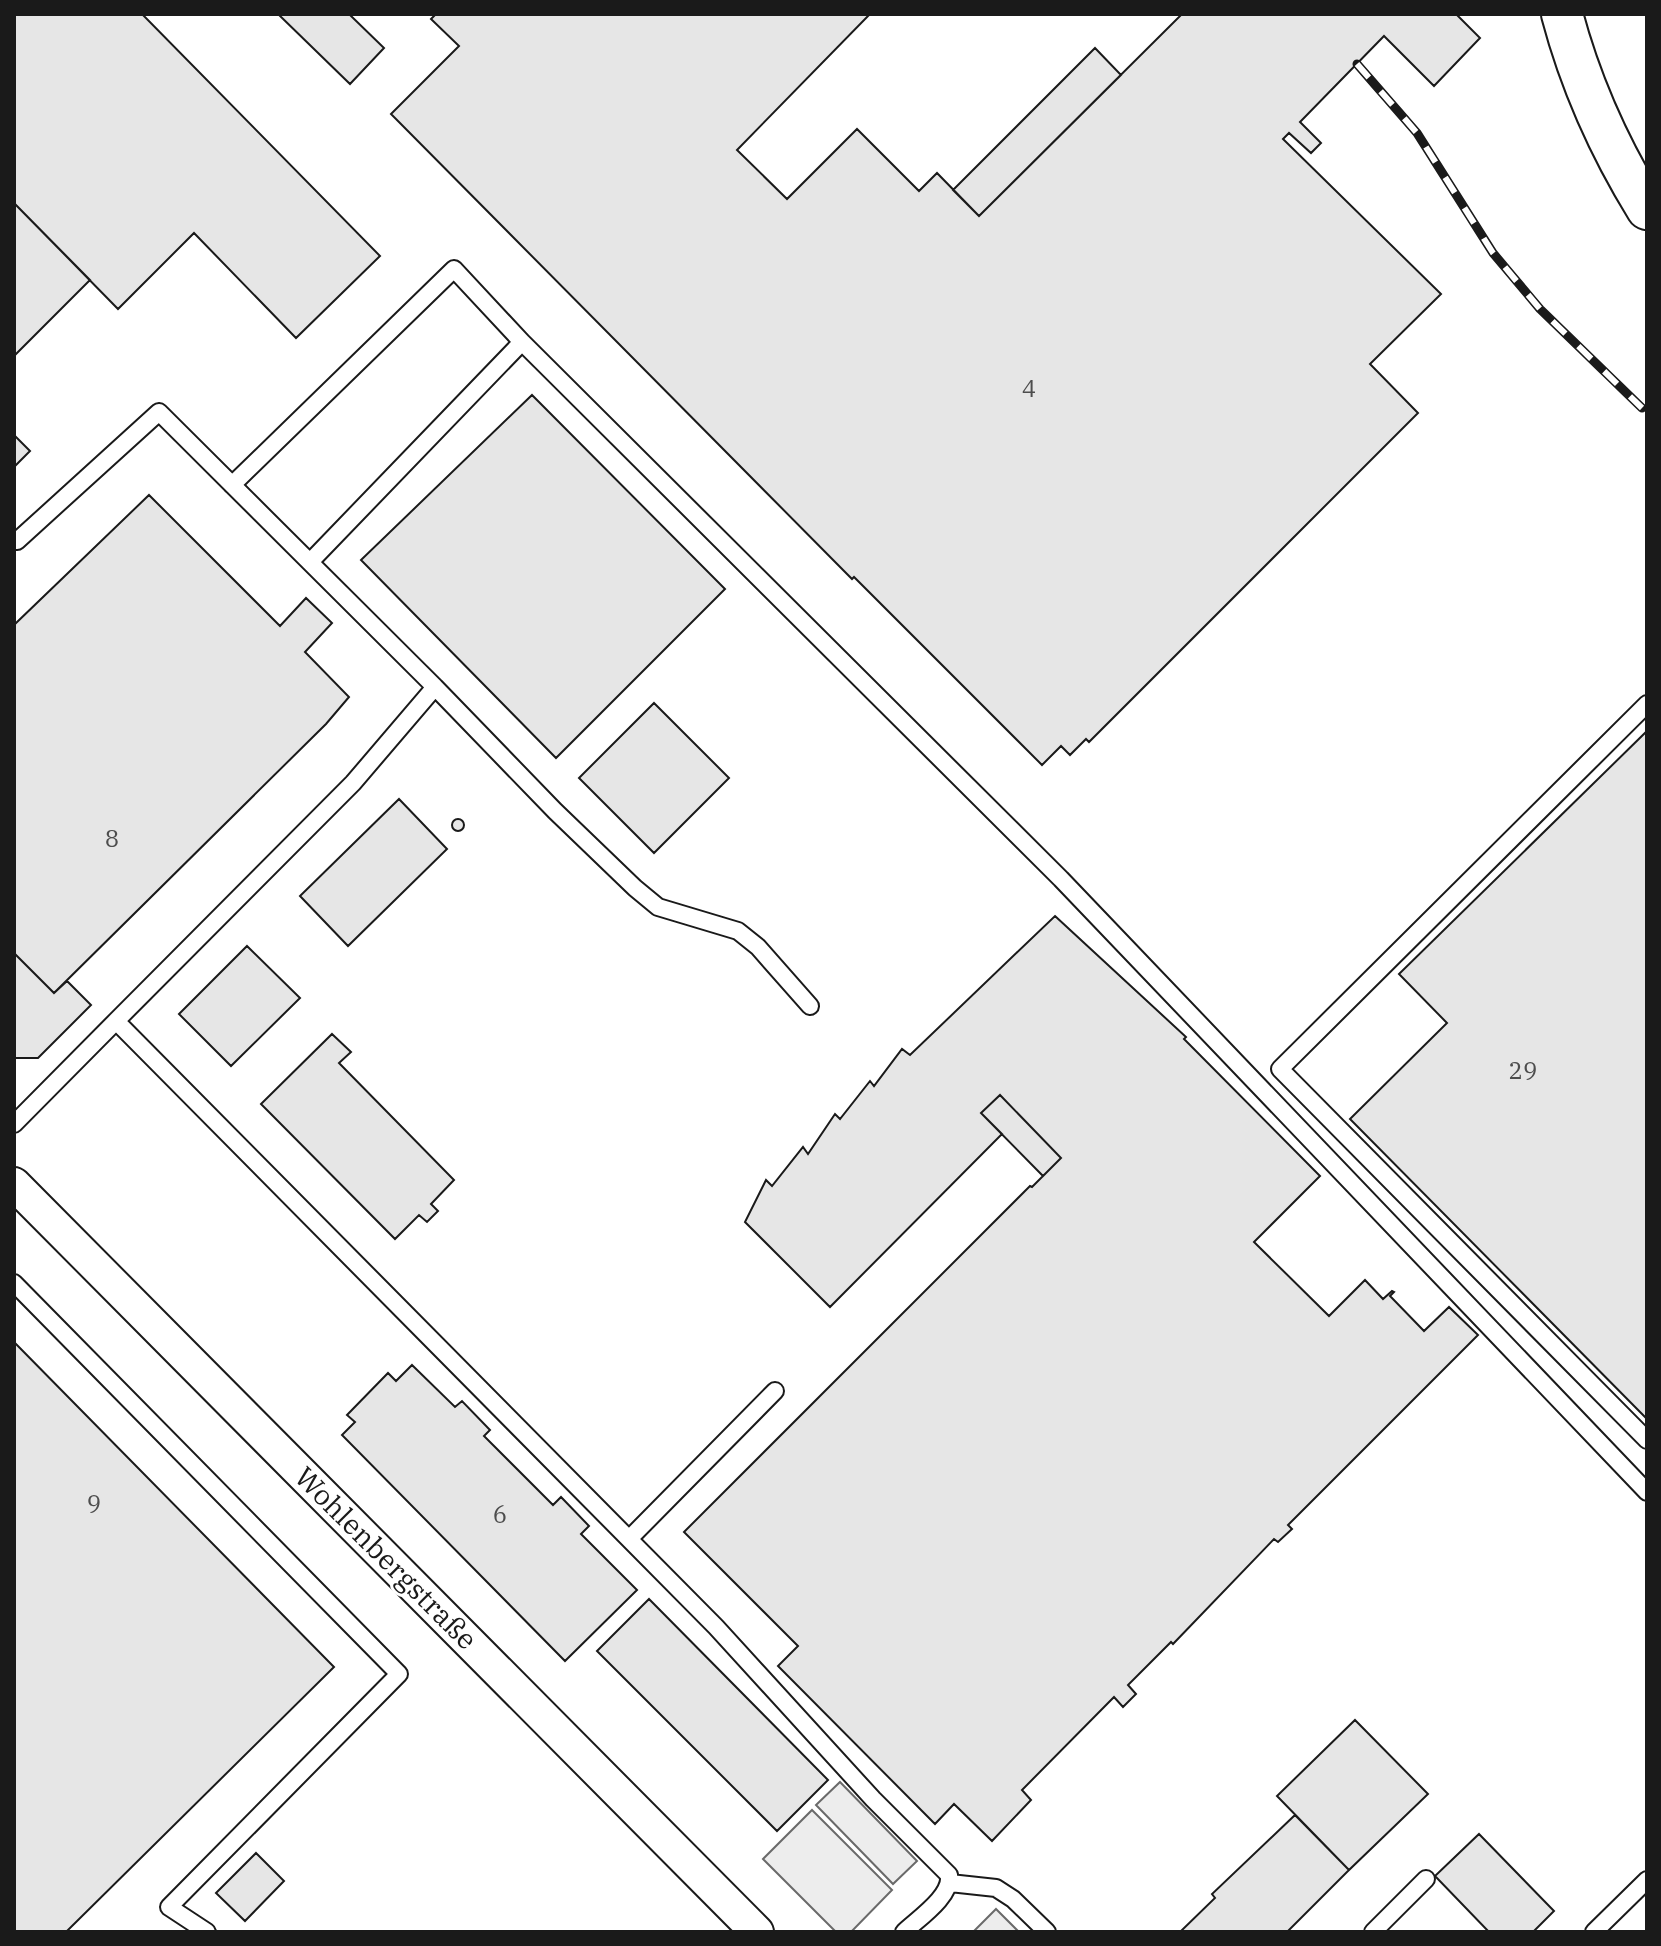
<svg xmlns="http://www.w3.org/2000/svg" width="1661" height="1946" viewBox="0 0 1661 1946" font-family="'IBM Plex Serif',serif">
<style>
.built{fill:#ededed;stroke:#6a6a6a;stroke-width:2}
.building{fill:#e6e6e6;stroke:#1a1a1a;stroke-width:2}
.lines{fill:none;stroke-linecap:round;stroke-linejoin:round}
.service-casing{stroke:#1a1a1a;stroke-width:20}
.minor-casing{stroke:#1a1a1a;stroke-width:36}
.tertiary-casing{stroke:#1a1a1a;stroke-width:44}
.service{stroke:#fff;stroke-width:16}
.minor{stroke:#fff;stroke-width:32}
.tertiary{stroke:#fff;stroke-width:40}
.rail-casing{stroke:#1a1a1a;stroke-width:9}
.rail{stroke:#fff;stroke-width:6;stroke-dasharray:18;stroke-linecap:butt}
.labels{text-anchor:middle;stroke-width:6;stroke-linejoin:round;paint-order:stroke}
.number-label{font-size:24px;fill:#4d4d4d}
.street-label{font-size:28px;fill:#1a1a1a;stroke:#fff}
</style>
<rect width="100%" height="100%" fill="#fff"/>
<path class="built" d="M840 1782 917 1861 893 1884 816 1805Z
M812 1810 892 1890 851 1932H836L763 1859Z
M996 1909 1019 1932H973Z"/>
<path class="building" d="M14 14H142L380 256 296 338 194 233 118 309 14 203Z
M278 14H349L384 48 350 84Z
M436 14H870L737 150 787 199 857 129 919 191 937 173 979 216 1182 14H1456L1480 38 1434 86 1384 36 1300 122 1321 143 1311 153 1289 133 1283 139 1441 294 1370 364 1418 413 1089 742 1086 739 1070 755 1061 746 1042 765 854 577 852 579 391 114 459 46 431 19Z
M1095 48 1121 75 979 216 953 190Z
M14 203 90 280 14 356Z
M532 395 725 589 556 758 361 560Z
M14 435 30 451 14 467Z
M149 495 280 626 306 598 332 623 305 652 349 697 326 724 54 993 14 953V625Z
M654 703 729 778 654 853 579 778Z
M1647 731V1419L1350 1119 1447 1023 1399 974Z
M399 799 447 849 348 946 300 896Z
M452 825a6 6 0 1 1 12 0a6 6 0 1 1-12 0Z
M1055 916 1186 1037 1184 1039 1320 1176 1254 1242 1329 1316 1365 1280 1383 1299 1392 1291 1394 1292 1390 1296 1424 1331 1449 1307 1478 1335 1288 1525 1292 1529 1278 1542 1274 1539 1173 1644 1171 1642 1128 1685 1136 1694 1123 1707 1114 1697 1022 1790 1031 1800 992 1841 954 1804 935 1824 778 1666 798 1646 684 1532 1030 1186 1032 1187 1061 1158 1000 1095 981 1113 1002 1134 830 1307 745 1222 766 1180 772 1186 803 1147 808 1154 835 1114 840 1119 870 1081 874 1086 902 1049 910 1055Z
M247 946 300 998 231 1066 179 1014Z
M14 953 54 993 67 981 91 1005 38 1058H14Z
M332 1034 351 1052 339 1063 454 1180 431 1204 438 1211 427 1222 419 1215 395 1239 261 1104Z
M1000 1095 1061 1158 1043 1176 981 1113Z
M14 1342 334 1667 66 1932H14Z
M412 1365 455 1407 462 1401 490 1430 484 1436 553 1505 561 1497 589 1526 581 1534 637 1590 565 1661 342 1435 355 1422 347 1415 388 1373 396 1381Z
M649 1599 828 1780 777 1831 597 1651Z
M1355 1720 1428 1794 1349 1870 1277 1796Z
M1295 1815 1349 1870 1287 1932H1180L1215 1898 1212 1894Z
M1479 1834 1554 1911 1533 1932H1489L1435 1876Z
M256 1853 284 1881 245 1921 216 1893Z"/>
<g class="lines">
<defs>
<path id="service" d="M522 342 1061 879 1647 1492
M232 485 454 269 522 342 310 562
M17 541 159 412 435 687 353 783 116 1021
M435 687 555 811 635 888 658 907 738 931 758 947 810 1006
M1647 704 1280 1069 1647 1440
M14 1124 116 1021 716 1627 873 1799 949 1875C952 1896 919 1918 904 1932
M14 1283 399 1674 169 1907 207 1932
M629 1539 775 1391
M950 1883 996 1888 1013 1899 1047 1932
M1373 1932 1426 1879
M1594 1932 1647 1880"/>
<path id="minor" d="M14 1184 757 1932"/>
<path id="tertiary" d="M1562 14C1580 82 1610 149 1647 209"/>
</defs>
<use href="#service" class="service-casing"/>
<use href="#minor" class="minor-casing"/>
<use href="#tertiary" class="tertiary-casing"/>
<use href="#service" class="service"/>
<use href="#minor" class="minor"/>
<use href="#tertiary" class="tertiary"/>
<defs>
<path id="rail" d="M1357 64 1417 133 1493 253 1540 309 1642 408"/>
</defs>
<use href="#rail" class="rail-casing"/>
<use href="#rail" class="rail"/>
</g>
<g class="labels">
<g class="number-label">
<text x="1029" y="397">4</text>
<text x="112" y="847">8</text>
<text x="1523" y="1079">29</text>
<text x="94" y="1512">9</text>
<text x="500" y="1523">6</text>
</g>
<g class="street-label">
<text transform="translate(386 1558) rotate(45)" y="10">Wohlenbergstraße</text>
</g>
</g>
<rect width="1661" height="1946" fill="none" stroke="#1a1a1a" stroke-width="32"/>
</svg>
